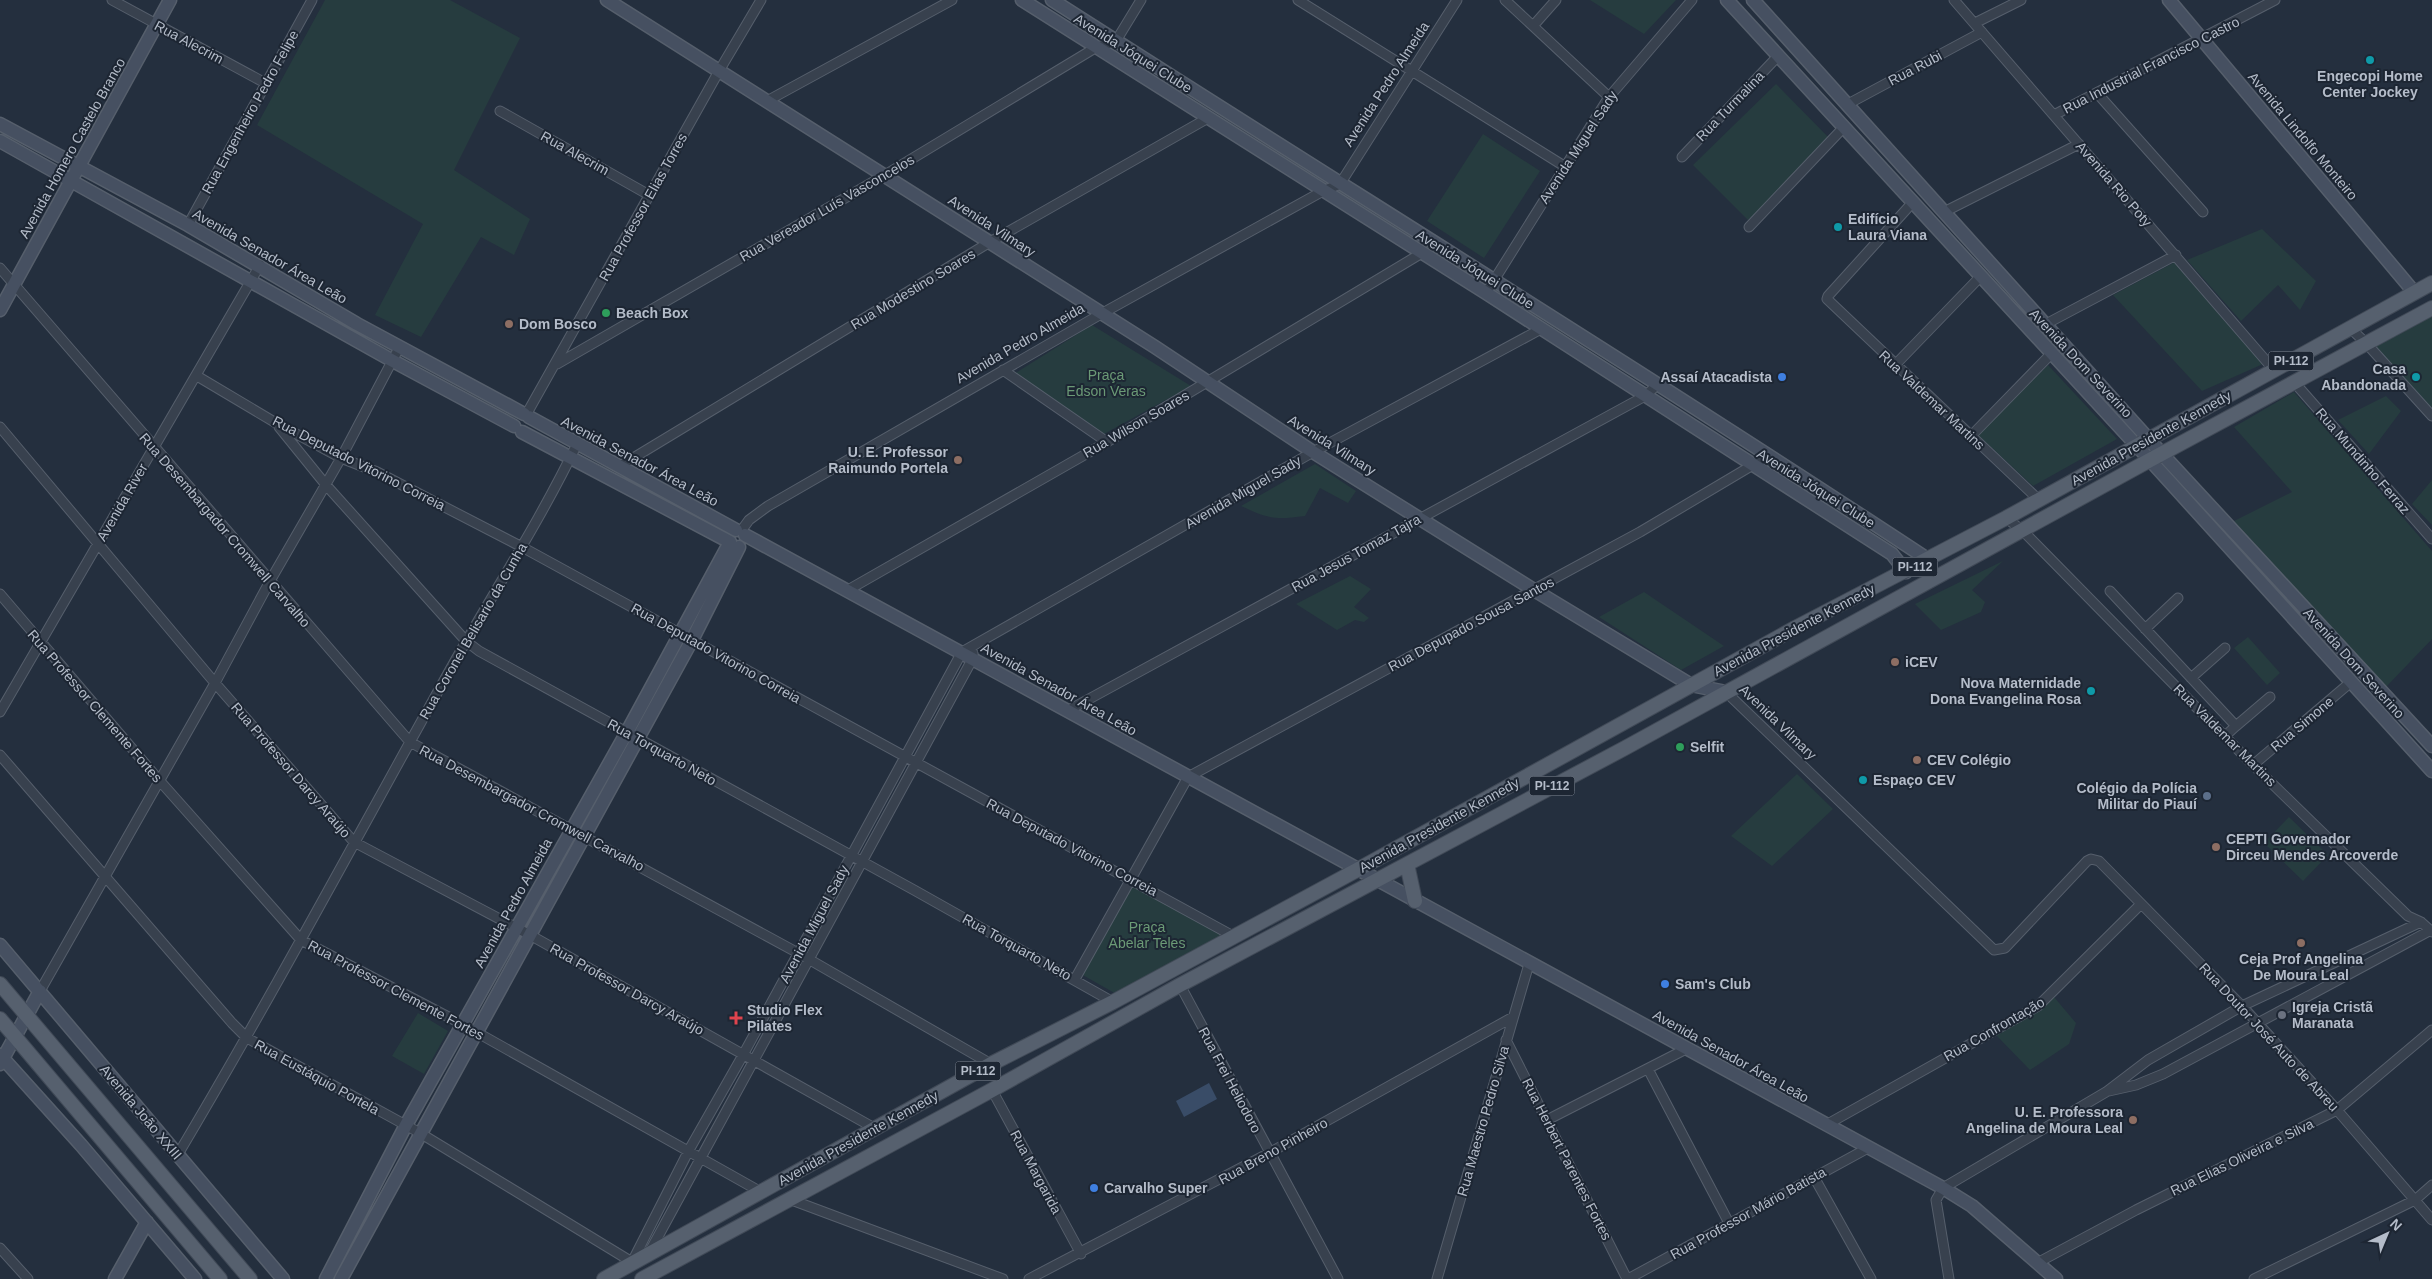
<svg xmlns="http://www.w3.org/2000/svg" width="2432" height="1279" viewBox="0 0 2432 1279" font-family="Helvetica,sans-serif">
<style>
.green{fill:#263c3f}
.water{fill:#394c67}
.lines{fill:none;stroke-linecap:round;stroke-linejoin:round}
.street-casing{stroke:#565f6c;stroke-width:11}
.secondary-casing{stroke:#565f6c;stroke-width:15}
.primary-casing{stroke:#414a57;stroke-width:16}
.street{stroke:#38414e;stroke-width:9}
.secondary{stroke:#465061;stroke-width:12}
.primary{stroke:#56606e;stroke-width:14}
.culture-dot{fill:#0f9aa8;stroke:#1d2633;stroke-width:2}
.leisure-dot{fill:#2e9e5b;stroke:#1d2633;stroke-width:2}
.education-dot{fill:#8d6e63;stroke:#1d2633;stroke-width:2}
.shop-dot{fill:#3f7fe0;stroke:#1d2633;stroke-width:2}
.service-dot{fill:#5c6f8a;stroke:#1d2633;stroke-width:2}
.worship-dot{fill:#6b7280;stroke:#1d2633;stroke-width:2}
.health-dot{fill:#e0444e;stroke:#1d2633;stroke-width:2}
.labels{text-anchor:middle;stroke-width:4;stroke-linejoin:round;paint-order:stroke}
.shield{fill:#1d2633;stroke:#878f9c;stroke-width:1}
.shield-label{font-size:12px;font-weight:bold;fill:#b4bcc9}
.street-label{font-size:14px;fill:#b4bcc9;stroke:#1d2633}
.poi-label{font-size:14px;font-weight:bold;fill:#b4bcc9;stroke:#1d2633;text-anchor:start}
.park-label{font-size:14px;fill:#6b9a76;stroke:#1d2633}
</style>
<rect width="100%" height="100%" fill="#242f3e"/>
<path class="green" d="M325 0H450L520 38 454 170 530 219 514 255 481 237 421 337 375 315 423 224 257 125Z
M1590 0H1676L1644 34Z
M1776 84 1830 139 1748 220 1693 165Z
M1483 134 1540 171 1484 258 1427 221Z
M2262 229 2316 281 2300 310 2278 285 2241 321 2187 260Z
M2175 262 2263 364 2202 391 2113 295Z
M2432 308V411L2366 343Z
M1092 325 1191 386 1104 434 1014 374Z
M2048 365 2117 439 2033 486 1978 435Z
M2294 392 2432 551V639L2386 687 2234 521 2292 492 2234 427Z
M2386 396 2401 411 2369 454 2338 420Z
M1315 464 1356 491 1348 503 1320 488 1305 516C1275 520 1269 519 1241 506Z
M2432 480V525L2412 504Z
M2003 561 1972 590 1985 602 1981 612 1941 630 1915 604Z
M1350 576 1371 589 1354 607 1369 618 1364 622 1355 620 1337 630 1296 604Z
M1644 592 1724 646 1681 670 1599 617Z
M2248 637 2280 673 2267 685 2234 648Z
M1797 774 1833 809 1772 866 1731 836Z
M2289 817 2328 855 2303 881 2264 843Z
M1132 879 1233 936 1118 995 1081 974Z
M2054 997 2076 1023 2069 1044 2030 1070 1996 1035 2044 1006Z
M418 1013 448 1031 424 1074 392 1056Z"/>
<path class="water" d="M1209 1083 1217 1099 1184 1117 1176 1101Z"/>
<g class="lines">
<defs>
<path id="street" d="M112 0 267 84
M1298 0 1564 166
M1505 0 1609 97
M1954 0 2274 370
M1975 23 2021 0
M1533 26 1556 0
M2097 93 2203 212
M767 101 952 0
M1848 104 1982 32
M500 111 649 195
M2054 115 2275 0
M1682 157 1778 56
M1913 202 1828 296 1827 299 2039 500
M1944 212 2079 144
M188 225 312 0
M1749 227 1844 127
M0 268 410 742 798 953 991 1064
M1486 293 1609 97 1692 0
M2046 324 2176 255
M2351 329 2366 343 2432 416
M557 364 885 175 1095 48 1116 41 1141 0
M1895 365 1981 276
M1003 370 1107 442
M197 376 276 423 341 458 377 472 522 547 1233 936
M2294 382 2432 539
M526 415 719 71 761 0
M0 427 215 683 354 842 530 935 876 1129
M279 427 326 485 466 641 479 651 914 890 1113 1002
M1971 436 2052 353
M620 466 990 242 1208 118
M2006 518 2023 531 2253 765 2408 916 2421 922 2432 932
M741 531 749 520 768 506 1101 314 1323 191 1340 184 1457 0
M848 590 1107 442 1422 253
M2110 591 2236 726 2225 736
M0 594 159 780 301 940 462 1024 761 1192
M2145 629 2178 598
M2191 678 2225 648
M1726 692 1994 950 2005 948 2087 861 2091 859 2099 861 2242 1006 2337 1110 2432 1220
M1067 711 1645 396 1657 385
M0 712 260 265
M2236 726 2270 697
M0 755 232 1023 247 1038 420 1133 632 1262 689 1150 743 1055 962 652 1313 452 1541 329
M2253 765 2351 682
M1075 979 1188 777 1640 532 1768 456
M1180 985 1338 1279
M40 991 215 683 270 581 341 458 399 348
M1506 1040 1627 1279
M1648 1069 1729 1223
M992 1090 1081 1254
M2109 1091 2136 1085 2163 1074 2431 930
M1547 1120 1686 1049
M1826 1125 2038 1006 2141 904
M177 1156C271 998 357 837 446 677 489 599 538 525 577 444
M1814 1177 1871 1279
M789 1199 1003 1279
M0 1248 28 1279
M649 1253 973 658V653
M2039 1262 2136 1210 2337 1110 2432 1030
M1029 1279 1269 1153 1513 1017
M1437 1279 1529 964
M1628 1279 1868 1148
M1949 1279 1936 1200 1943 1188 2106 1092 2148 1060 2242 1006 2421 922
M2254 1279 2415 1200 2432 1185"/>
<path id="secondary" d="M607 0 1155 347 1313 452 1534 590 1691 685 1726 692
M1022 0 1486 293 1892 554 1906 572
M1052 0C1344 187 1639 369 1929 560
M1727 0 2150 460 2432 771
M1753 0 2162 454 2432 746
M2169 0 2414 292
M0 124 188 225 357 324 524 414
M0 141 393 361 514 426
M0 310 170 0
M529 417 736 530
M745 535 1943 1188 1972 1206 2056 1279
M0 945 283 1279
M0 1055 81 1145 195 1279
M0 1064 40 991
M115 1279 147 1222
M326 1279 406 1125 627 732 730 542 522 432
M341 1279 692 640 739 547"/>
<path id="primary" d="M1407 864 1415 901
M0 984 250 1279
M0 1019 220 1279
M604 1279 991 1064 1113 1002 1357 870 1795 628 2006 518 2432 283
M642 1279 992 1090 1180 985 1625 748 2150 460 2432 308"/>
</defs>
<use href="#street" class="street-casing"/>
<use href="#secondary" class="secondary-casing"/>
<use href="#primary" class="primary-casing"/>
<use href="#street" class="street"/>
<use href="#secondary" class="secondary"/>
<use href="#primary" class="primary"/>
</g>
<g class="culture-dot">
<circle cx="2370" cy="60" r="5"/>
<circle cx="1838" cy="227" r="5"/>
<circle cx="2416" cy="377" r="5"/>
<circle cx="2091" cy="691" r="5"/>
<circle cx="1863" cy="780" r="5"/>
</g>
<g class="leisure-dot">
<circle cx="606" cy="313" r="5"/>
<circle cx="1680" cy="747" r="5"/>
</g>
<g class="education-dot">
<circle cx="509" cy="324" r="5"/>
<circle cx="958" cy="460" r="5"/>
<circle cx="1895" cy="662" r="5"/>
<circle cx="1917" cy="760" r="5"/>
<circle cx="2216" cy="847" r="5"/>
<circle cx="2301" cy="943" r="5"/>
<circle cx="2133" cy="1120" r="5"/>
</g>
<g class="shop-dot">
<circle cx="1782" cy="377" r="5"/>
<circle cx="1665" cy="984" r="5"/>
<circle cx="1094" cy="1188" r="5"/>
</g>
<circle class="service-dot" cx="2207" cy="796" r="5"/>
<circle class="worship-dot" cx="2282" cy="1015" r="5"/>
<path class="health-dot" d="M733.5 1010.5h5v5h5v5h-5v5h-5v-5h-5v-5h5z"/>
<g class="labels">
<g class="shield">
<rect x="2268.5" y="351.5" width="45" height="19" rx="4"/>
<rect x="1892.5" y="557.5" width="45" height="19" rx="4"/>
<rect x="1529.5" y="776.5" width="45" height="19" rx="4"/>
<rect x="955.5" y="1061.5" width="45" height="19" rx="4"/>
</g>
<g class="shield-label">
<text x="2291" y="365">PI-112</text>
<text x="1915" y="571">PI-112</text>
<text x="1552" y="790">PI-112</text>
<text x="978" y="1075">PI-112</text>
</g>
<g class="street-label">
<text transform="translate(189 42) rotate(28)" y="5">Rua Alecrim</text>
<text transform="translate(1133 53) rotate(32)" y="5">Avenida Jóquei Clube</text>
<text transform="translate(2151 65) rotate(-27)" y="5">Rua Industrial Francisco Castro</text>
<text transform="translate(1915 68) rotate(-28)" y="5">Rua Rubi</text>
<text transform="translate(1386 84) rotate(-57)" y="5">Avenida Pedro Almeida</text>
<text transform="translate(1730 106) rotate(-46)" y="5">Rua Turmalina</text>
<text transform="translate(250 112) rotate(-61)" y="5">Rua Engenheiro Pedro Felipe</text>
<text transform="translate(2303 136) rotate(50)" y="5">Avenida Lindolfo Monteiro</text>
<text transform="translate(1578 147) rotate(-57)" y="5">Avenida Miguel Sady</text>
<text transform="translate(72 148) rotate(-61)" y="5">Avenida Homero Castelo Branco</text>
<text transform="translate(575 153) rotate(29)" y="5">Rua Alecrim</text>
<text transform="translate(2114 184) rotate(49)" y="5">Avenida Rio Poty</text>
<text transform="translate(643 207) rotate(-61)" y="5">Rua Professor Elias Torres</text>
<text transform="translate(827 208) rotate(-30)" y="5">Rua Vereador Luís Vasconcelos</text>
<text transform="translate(992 226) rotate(33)" y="5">Avenida Vilmary</text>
<text transform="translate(270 256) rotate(30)" y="5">Avenida Senador Área Leão</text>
<text transform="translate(1475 269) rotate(32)" y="5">Avenida Jóquei Clube</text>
<text transform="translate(913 289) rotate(-31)" y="5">Rua Modestino Soares</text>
<text transform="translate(1020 343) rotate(-30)" y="5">Avenida Pedro Almeida</text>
<text transform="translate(2081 363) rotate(47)" y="5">Avenida Dom Severino</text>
<text transform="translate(1932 400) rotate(43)" y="5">Rua Valdemar Martins</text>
<text transform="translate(1136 424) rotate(-30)" y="5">Rua Wilson Soares</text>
<text transform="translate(2151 438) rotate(-29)" y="5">Avenida Presidente Kennedy</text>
<text transform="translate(1332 445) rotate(32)" y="5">Avenida Vilmary</text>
<text transform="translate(640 461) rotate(28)" y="5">Avenida Senador Área Leão</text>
<text transform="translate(2363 461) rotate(49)" y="5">Rua Mundinho Ferraz</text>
<text transform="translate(359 463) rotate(27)" y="5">Rua Deputado Vitorino Correia</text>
<text transform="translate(1816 488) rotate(32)" y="5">Avenida Jóquei Clube</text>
<text transform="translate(1243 492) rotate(-30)" y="5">Avenida Miguel Sady</text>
<text transform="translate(122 502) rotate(-60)" y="5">Avenida River</text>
<text transform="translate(225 530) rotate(49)" y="5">Rua Desembargador Cromwell Carvalho</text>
<text transform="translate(1356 553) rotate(-29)" y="5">Rua Jesus Tomaz Tajra</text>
<text transform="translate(1471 624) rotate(-28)" y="5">Rua Depupado Sousa Santos</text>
<text transform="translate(1794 630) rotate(-28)" y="5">Avenida Presidente Kennedy</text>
<text transform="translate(473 631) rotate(-60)" y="5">Rua Coronel Belisario da Cunha</text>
<text transform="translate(716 653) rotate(29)" y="5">Rua Deputado Vitorino Correia</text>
<text transform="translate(2354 663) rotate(48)" y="5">Avenida Dom Severino</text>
<text transform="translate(1059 689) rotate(29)" y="5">Avenida Senador Área Leão</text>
<text transform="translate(95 706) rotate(49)" y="5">Rua Professor Clemente Fortes</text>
<text transform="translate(1778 722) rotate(44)" y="5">Avenida Vilmary</text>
<text transform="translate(2302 724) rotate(-40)" y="5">Rua Simone</text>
<text transform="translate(2225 735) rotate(45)" y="5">Rua Valdemar Martins</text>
<text transform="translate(662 752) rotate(29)" y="5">Rua Torquarto Neto</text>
<text transform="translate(291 770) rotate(49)" y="5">Rua Professor Darcy Araújo</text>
<text transform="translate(532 808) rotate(28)" y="5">Rua Desembargador Cromwell Carvalho</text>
<text transform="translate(1439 825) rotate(-29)" y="5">Avenida Presidente Kennedy</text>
<text transform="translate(1072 847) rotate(28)" y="5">Rua Deputado Vitorino Correia</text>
<text transform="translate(513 903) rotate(-61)" y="5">Avenida Pedro Almeida</text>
<text transform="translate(814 924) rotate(-62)" y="5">Avenida Miguel Sady</text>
<text transform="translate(1017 947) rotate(29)" y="5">Rua Torquarto Neto</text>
<text transform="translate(627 989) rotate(29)" y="5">Rua Professor Darcy Araújo</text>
<text transform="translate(396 990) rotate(28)" y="5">Rua Professor Clemente Fortes</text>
<text transform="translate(1994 1029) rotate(-30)" y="5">Rua Confrontação</text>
<text transform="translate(2269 1037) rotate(47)" y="5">Rua Doutor José Auto de Abreu</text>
<text transform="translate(1731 1056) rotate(29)" y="5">Avenida Senador Área Leão</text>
<text transform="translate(317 1077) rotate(29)" y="5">Rua Eustáquio Portela</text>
<text transform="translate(1230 1080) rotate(62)" y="5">Rua Frei Heliodoro</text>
<text transform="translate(141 1112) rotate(50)" y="5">Avenida João XXIII</text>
<text transform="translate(1483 1121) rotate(-74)" y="5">Rua Maestro Pedro Silva</text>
<text transform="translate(858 1138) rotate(-29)" y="5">Avenida Presidente Kennedy</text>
<text transform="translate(1273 1151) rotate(-29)" y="5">Rua Breno Pinheiro</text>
<text transform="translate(2242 1157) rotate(-26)" y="5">Rua Elias Oliveira e Silva</text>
<text transform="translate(1567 1159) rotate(63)" y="5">Rua Herbert Parentes Fortes</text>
<text transform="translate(1036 1172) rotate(62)" y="5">Rua Margarida</text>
<text transform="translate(1748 1213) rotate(-29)" y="5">Rua Professor Mário Batista</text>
</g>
<g class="poi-label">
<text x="2370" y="81" text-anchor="middle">Engecopi Home<tspan x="2370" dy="16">Center Jockey</tspan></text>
<text x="1848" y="224">Edifício<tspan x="1848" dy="16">Laura Viana</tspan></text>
<text x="616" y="318">Beach Box</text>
<text x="519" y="329">Dom Bosco</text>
<text x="2406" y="374" text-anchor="end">Casa<tspan x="2406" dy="16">Abandonada</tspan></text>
<text x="1772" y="382" text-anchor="end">Assaí Atacadista</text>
<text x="948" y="457" text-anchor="end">U. E. Professor<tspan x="948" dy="16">Raimundo Portela</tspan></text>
<text x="1905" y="667">iCEV</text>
<text x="2081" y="688" text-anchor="end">Nova Maternidade<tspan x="2081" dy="16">Dona Evangelina Rosa</tspan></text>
<text x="1690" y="752">Selfit</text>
<text x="1927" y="765">CEV Colégio</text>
<text x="1873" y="785">Espaço CEV</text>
<text x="2197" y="793" text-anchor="end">Colégio da Polícia<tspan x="2197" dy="16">Militar do Piauí</tspan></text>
<text x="2226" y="844">CEPTI Governador<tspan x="2226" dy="16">Dirceu Mendes Arcoverde</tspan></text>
<text x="2301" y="964" text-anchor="middle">Ceja Prof Angelina<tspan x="2301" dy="16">De Moura Leal</tspan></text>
<text x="1675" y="989">Sam's Club</text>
<text x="2292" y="1012">Igreja Cristã<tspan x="2292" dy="16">Maranata</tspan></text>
<text x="747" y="1015">Studio Flex<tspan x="747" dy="16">Pilates</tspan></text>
<text x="2123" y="1117" text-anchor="end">U. E. Professora<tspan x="2123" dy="16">Angelina de Moura Leal</tspan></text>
<text x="1104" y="1193">Carvalho Super</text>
</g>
<g class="park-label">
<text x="1106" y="380">Praça<tspan x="1106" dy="16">Edson Veras</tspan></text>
<text x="1147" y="932">Praça<tspan x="1147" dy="16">Abelar Teles</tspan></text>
</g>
</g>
<g transform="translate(2387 1234) rotate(44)" stroke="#1d2633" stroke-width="4" paint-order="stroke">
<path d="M0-4L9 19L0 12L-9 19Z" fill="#b4bcc9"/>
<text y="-8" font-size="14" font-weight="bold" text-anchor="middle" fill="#b4bcc9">N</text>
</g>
</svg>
